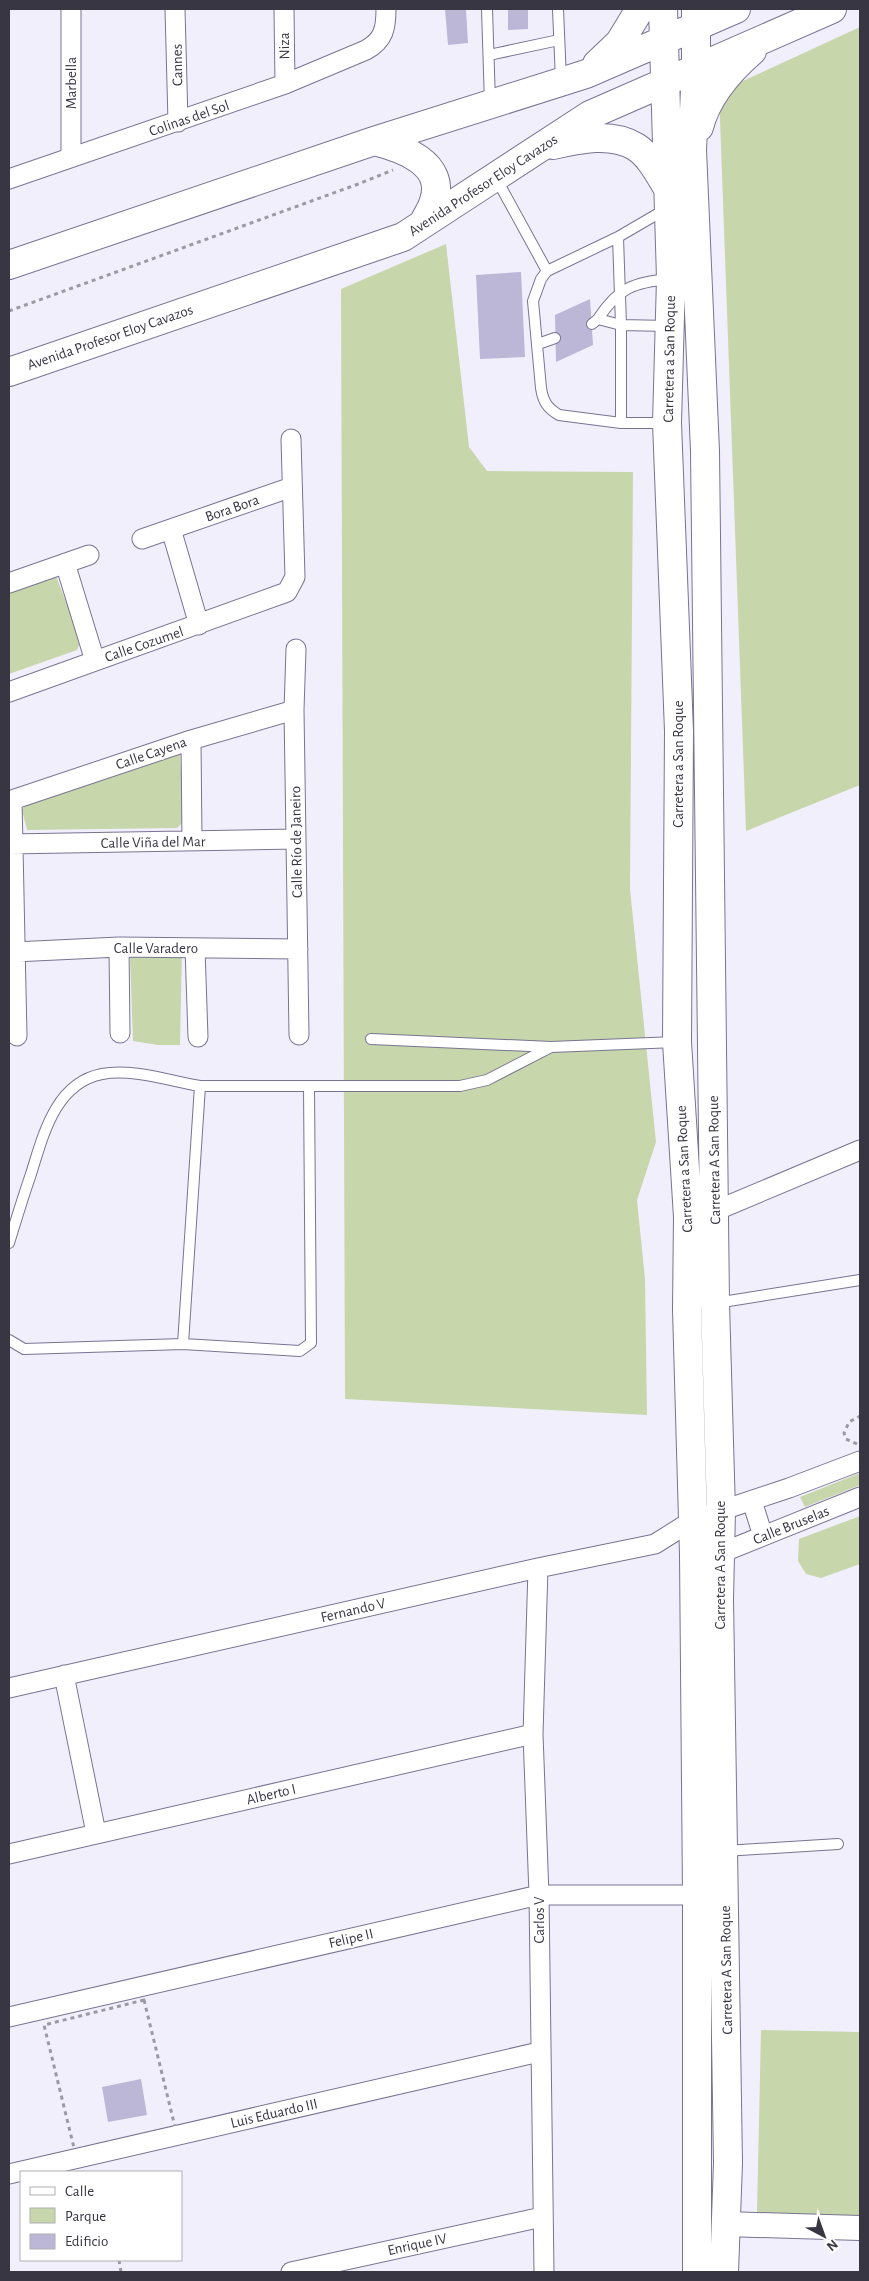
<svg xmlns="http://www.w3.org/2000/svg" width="869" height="2281" viewBox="0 0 869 2281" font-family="'Alegreya Sans',sans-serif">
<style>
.green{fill:#c7d6ab}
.building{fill:#bcb6d7}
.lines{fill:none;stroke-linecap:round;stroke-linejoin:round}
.service-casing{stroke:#797392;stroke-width:12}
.minor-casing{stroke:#797392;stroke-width:21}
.tertiary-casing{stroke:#797392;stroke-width:26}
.secondary-casing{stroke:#797392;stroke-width:30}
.path{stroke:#9c99a7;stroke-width:3;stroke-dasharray:4 4;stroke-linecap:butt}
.service{stroke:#fff;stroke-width:10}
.minor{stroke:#fff;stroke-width:19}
.tertiary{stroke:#fff;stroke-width:24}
.secondary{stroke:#fff;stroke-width:28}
.labels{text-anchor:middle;stroke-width:4.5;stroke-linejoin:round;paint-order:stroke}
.street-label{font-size:15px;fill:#383643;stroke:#fff}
</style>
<rect width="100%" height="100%" fill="#f2effd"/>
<path class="green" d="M860 27V785L746 831 719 92Z
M446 244 469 447 487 471 633 472 630 889 656 1142 637 1200 645 1279 647 1415 345 1399 341 289Z
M56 576 81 641 77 650 9 674V587Z
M180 750 183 822 177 828 27 830 22 810 29 801Z
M136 950H182L180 1045H158L133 1041 130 958Z
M860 1473V1485L805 1507 800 1497Z
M860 1516V1564L821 1578 806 1574 798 1561 799 1539Z
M761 2030 860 2032V2216L757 2213Z"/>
<path class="building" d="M445 9H466L468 43 448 45Z
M508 9H528V29L508 30Z
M521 272 525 357 480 359 476 275Z
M590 299 593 345 556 362 555 315Z
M141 2079 147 2115 108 2122 102 2087Z"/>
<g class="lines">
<defs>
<path id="service" d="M487 9 490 103
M558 9 561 80
M489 55 559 40
M496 178 547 271
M618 237 621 325V423
M598 319C618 288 634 282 670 279
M592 324 598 319 621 325 668 326
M538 344 555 338
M666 423H621L559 415C547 408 543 401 541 388L533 301 541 279 547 271 618 237 666 209
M371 1039 551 1047 676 1042
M9 1243C16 1220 23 1197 31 1174 43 1136 55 1083 102 1074 132 1068 170 1081 200 1086
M716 1303 860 1280
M9 1340 24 1349 183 1344 300 1351 311 1343 309 1086
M183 1344 200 1086H460L487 1080 551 1047
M724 1851 838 1844"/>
<path id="minor" d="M71 9V157
M175 9 178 122
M284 9 285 84
M9 179 285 84 366 50C384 40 386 28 386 9
M171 529 199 625
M142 539 292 487
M65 563 95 661
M9 583 89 555
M296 649 294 710 299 1035
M9 692 287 592 295 577 291 439
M191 740 192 841
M12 800 17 1036
M9 801 191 740 294 710
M9 844 296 839
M119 947 120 1033
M195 948 198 1037
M14 952 119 947 298 949
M715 1211 860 1150
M752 1501 763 1536
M721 1553 860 1497
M538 1568 533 1734 539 1895 544 2272
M64 1675 96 1833
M9 1688 538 1568 655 1544 693 1520 789 1488 860 1461
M9 1854 533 1734
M9 2017 539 1895H697
M9 2174 539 2052
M291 2272 542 2217"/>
<path id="tertiary" d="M725 2224 860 2228"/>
<path id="secondary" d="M663 9 671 279 667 423 679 731 677 1042 688 1217 687 1309 694 1555 697 1895V2272
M696 9V70L692 150 705 451 715 1303 721 1511 719 1599 728 2163 724 2272
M597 64 620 42 640 9
M699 127C707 96 729 71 752 51
M374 141C402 148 446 163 434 201 432 208 427 216 424 222
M553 145C579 139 612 132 636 147 650 156 659 174 667 187
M9 265 374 141 586 74 736 9
M9 372 403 237 590 115 832 9"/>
</defs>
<use href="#service" class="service-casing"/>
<use href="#minor" class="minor-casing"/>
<use href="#tertiary" class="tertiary-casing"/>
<use href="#secondary" class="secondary-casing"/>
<path class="path" d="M9 311 361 183 393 170
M857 1444 846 1439 844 1433 849 1422 860 1416
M144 2000 176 2131 76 2156 44 2025Z
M119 2260 121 2272"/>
<use href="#service" class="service"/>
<use href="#minor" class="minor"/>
<use href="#tertiary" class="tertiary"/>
<use href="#secondary" class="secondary"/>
</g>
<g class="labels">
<g class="street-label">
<text transform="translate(284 46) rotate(-91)" y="5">Niza</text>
<text transform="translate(177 65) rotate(-91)" y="5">Cannes</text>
<text transform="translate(71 83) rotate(-90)" y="5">Marbella</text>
<text transform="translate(189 118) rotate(-19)" y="5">Colinas del Sol</text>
<text transform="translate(483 185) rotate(-33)" y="5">Avenida Profesor Eloy Cavazos</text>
<text transform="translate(110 337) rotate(-19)" y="5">Avenida Profesor Eloy Cavazos</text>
<text transform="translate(669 359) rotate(-89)" y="5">Carretera a San Roque</text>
<text transform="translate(232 508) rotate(-19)" y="5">Bora Bora</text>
<text transform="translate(144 644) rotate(-19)" y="5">Calle Cozumel</text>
<text transform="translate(151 753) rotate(-19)" y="5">Calle Cayena</text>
<text transform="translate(678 764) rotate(-90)" y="5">Carretera a San Roque</text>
<text transform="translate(153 842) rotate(-1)" y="5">Calle Viña del Mar</text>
<text transform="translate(296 842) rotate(-91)" y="5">Calle Río de Janeiro</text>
<text x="156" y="953">Calle Varadero</text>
<text transform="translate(714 1160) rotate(-91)" y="5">Carretera A San Roque</text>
<text transform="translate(684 1169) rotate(-93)" y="5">Carretera a San Roque</text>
<text transform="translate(791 1525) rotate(-22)" y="5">Calle Bruselas</text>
<text transform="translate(720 1565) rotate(-90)" y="5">Carretera A San Roque</text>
<text transform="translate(353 1610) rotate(-13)" y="5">Fernando V</text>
<text transform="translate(271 1794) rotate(-13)" y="5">Alberto I</text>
<text transform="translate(539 1920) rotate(-90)" y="5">Carlos V</text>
<text transform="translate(351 1938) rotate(-13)" y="5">Felipe II</text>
<text transform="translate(726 1970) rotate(-91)" y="5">Carretera A San Roque</text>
<text transform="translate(274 2113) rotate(-13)" y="5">Luis Eduardo III</text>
<text transform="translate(417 2244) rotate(-12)" y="5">Enrique IV</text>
</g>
</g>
<rect width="869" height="2281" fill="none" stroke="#383643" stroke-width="20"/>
<rect x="20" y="2171" width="162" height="90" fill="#ffffff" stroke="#afafb4"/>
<rect x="30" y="2187" width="25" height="8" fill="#ffffff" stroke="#afafb4"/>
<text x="65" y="2196" font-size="15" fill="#383643">Calle</text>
<rect x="30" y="2208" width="25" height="15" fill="#c7d6ab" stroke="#afafb4"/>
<text x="65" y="2221" font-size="15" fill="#383643">Parque</text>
<rect x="30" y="2234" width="25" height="15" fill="#bcb6d7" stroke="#afafb4"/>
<text x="65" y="2246" font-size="15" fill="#383643">Edificio</text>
<g transform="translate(824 2236) rotate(139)" stroke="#ffffff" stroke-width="4" paint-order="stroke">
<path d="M0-4L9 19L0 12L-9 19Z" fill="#383643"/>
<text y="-8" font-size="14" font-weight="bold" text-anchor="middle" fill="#383643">N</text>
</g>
</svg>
